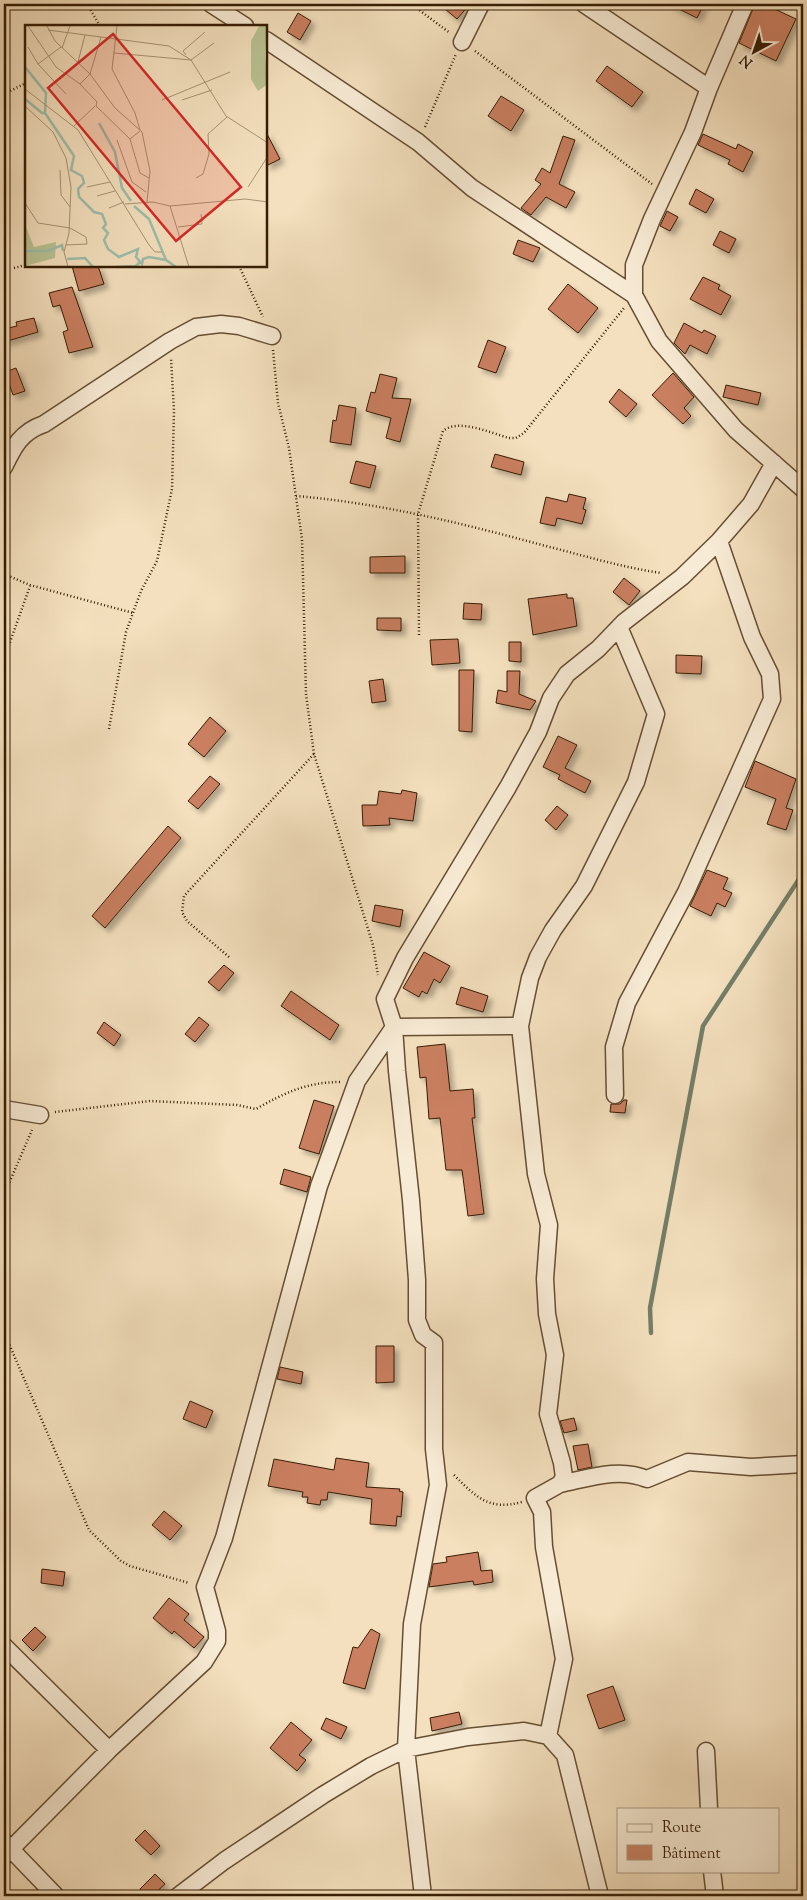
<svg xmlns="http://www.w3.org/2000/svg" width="807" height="1900" viewBox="0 0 807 1900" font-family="'Sorts Mill Goudy',serif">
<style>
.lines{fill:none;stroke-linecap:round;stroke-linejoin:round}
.stream{stroke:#747e68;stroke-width:4.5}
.building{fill:#c97f61;stroke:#361d03;filter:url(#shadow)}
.minor-casing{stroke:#664e32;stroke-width:19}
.path{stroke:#361d03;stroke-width:2.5;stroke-dasharray:1 2.5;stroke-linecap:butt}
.minor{stroke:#f8ebd5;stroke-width:16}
.inset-river{fill:none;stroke:#9dbeac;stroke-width:2.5}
.inset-road{fill:none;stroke:#a89273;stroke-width:1}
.view{fill:#d62828;fill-opacity:0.15;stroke:#d62828;stroke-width:2.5}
.inset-edge{fill:none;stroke:#361d03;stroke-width:2.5}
</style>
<defs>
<filter id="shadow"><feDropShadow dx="4.5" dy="4.5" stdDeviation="2.5" flood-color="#0004"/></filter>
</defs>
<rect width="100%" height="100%" fill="#f4e0be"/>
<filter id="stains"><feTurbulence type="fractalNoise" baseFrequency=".004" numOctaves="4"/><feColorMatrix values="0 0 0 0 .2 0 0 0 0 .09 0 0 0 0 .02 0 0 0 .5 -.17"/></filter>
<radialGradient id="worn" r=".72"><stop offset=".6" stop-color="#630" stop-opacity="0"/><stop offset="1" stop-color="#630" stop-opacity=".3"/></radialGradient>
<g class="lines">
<path class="stream" d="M651 1333 650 1308 703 1026 803 873"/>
</g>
<path class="building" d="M439 4H470L457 19Z
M669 4H704L697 18Z
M755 4H764L796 19 776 61 739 43Z
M298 13 311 21 300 40 287 32Z
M607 66 643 92 632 107 596 81Z
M501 96 524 110 511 131 488 116Z
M266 132 280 159 266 166Z
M703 134 736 149 738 144 753 152 743 172 728 164 730 160 698 145Z
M563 136 575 140 559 184 575 192 566 208 546 197 531 215 521 208 541 184 535 180 542 168 550 173Z
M696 189 714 199 706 213 689 204Z
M667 211 678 217 670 231 660 226Z
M720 231 736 239 729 253 713 245Z
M518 240 540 248 533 262 513 254Z
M72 266H98L104 284 79 291Z
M703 277 720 285 718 289 731 296 721 315 690 299Z
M568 284 598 308 578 333 548 309Z
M72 287 93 347 69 353 63 332 68 330 60 305 53 307 49 293Z
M34 318 38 332 4 342V329L17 326 16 322Z
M684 323 702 333 704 330 716 336 707 354 690 345 685 354 674 343Z
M488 340 506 347 496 373 478 367Z
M16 368 25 391 13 395 5 372Z
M673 373 694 397 684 408 691 416 683 424 652 395Z
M380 374 397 378 392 398 411 399 400 442 386 438 391 418 366 411 371 392 375 393Z
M726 385 761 393 758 405 723 397Z
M619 389 637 404 626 417 609 402Z
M339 405 356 408 351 445 330 442 333 420 336 421Z
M495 454 524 462 521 475 491 467Z
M356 461 376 466 370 488 350 483Z
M569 494 586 498 583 509 586 510 582 524 557 518 555 526 540 523 546 497 567 502Z
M405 556V573H370V557Z
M624 578 640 591 629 605 613 592Z
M567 594V598H573L577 626 533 635 528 599Z
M464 603 482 604 481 620 463 619Z
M377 618H401V631L377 630Z
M458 639 460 663 432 665 430 640Z
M509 642H521V662L509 661Z
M676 655 702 656 701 674 676 673Z
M459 670H474L472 732 459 731Z
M507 671H520L519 694 536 701 530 710 496 703 498 690 507 692Z
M383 679 386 701 372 703 369 681Z
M210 717 226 731 204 757 188 744Z
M558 736 577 745 565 768 591 781 585 793 558 779 560 775 543 767Z
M755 761 796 779 786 808 793 810 786 830 767 824 776 799 745 787Z
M210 776 220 784 198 809 188 801Z
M402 790 417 793 413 821 389 818 390 825 363 826 362 805H377L379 791 401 794Z
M557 806 568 815 556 830 545 820Z
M168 826 181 838 105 928 92 916Z
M707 870 728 878 723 889 732 893 725 907 717 903 711 916 690 906Z
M375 905 403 910 400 927 372 921Z
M424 952 450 966 440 983 434 979 427 994 422 991 419 997 403 988Z
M224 965 234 973 219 991 208 982Z
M461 987 488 996 483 1012 456 1004Z
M291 991 339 1025 330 1040 281 1006Z
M199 1017 209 1025 195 1042 185 1034Z
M104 1022 121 1035 114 1046 97 1033Z
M445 1044 450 1091 473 1089 475 1118H472L484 1214 468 1216 462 1170H446L440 1118 429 1119 426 1077 420 1078 417 1047Z
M314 1100 334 1106 319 1154 299 1148Z
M624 1100H627L625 1113 610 1112 611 1104H620Z
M284 1169 311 1177 307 1192 280 1184Z
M376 1346H394V1382L376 1383Z
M280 1367 303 1372 301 1384 277 1379Z
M190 1401 213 1411 206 1428 183 1419Z
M574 1418 577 1430 564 1433 560 1421Z
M588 1444 592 1467 578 1470 573 1446Z
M336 1458 369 1463 366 1487 400 1489 399 1491 403 1492 401 1517 397 1516 396 1526 370 1524 372 1499 328 1492 327 1500H321L320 1505 307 1503 308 1497H302L303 1492 268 1486 274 1459 334 1470Z
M164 1511 182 1526 170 1540 152 1525Z
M478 1552 481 1571 492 1570 493 1582 474 1585 473 1581 429 1587 433 1564 447 1562 446 1557Z
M42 1569 65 1572 63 1586 41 1583Z
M169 1598 189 1614 184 1620 204 1637 194 1648 174 1631 172 1634 153 1618Z
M35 1627 46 1637 33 1651 22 1640Z
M371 1629 380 1634 365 1689 343 1683 353 1647 358 1648Z
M613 1686 625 1720 599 1729 587 1695Z
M459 1712 462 1724 432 1731 430 1718Z
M326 1718 347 1727 341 1739 321 1729Z
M291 1722 312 1740 299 1755 306 1760 297 1771 270 1748Z
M145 1830 160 1846 151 1855 135 1840Z
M155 1874 165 1884 152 1896H147L140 1889Z"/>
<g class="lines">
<defs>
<path id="minor" d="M211 4 245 26
M584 4 709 88
M266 40 418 142 472 188 634 295 659 341 736 430 803 489
M462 42 481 4
M634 295V265L652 219 693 132 709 88 745 4
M4 467C14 446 21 432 44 424L170 341 196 327 221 324 239 326 272 336
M520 1026 536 1174 549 1225 545 1279 547 1314 555 1355 548 1414 562 1463 564 1477 560 1484 535 1498 542 1512 544 1547 564 1659 548 1736
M394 1027 520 1026 530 978 538 957 553 930 584 886 636 782 656 714 619 627
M615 1095 614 1047 627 1003 686 892 772 699 770 674 752 637 719 541
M4 1109 40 1115
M560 1484C589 1478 619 1467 647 1479L688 1462 751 1467 803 1464
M4 1646 109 1750
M706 1751 709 1809
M4 1842 56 1896
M4 1856 109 1750 204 1662 217 1641V1631L205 1587 224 1538 319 1186 357 1081 394 1027
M712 1871 715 1896
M178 1896 224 1861 323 1795 371 1766 406 1749 468 1737 524 1731 548 1736 565 1755 600 1896
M423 1896 406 1749 412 1624 438 1485 434 1449V1343L423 1335 417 1320V1280L411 1200 397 1071 394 1027 385 999 405 958 508 787 538 732 551 698 567 674 598 649 624 622 682 577 719 541 751 504 774 463"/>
</defs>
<use href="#minor" class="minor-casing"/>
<path class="path" d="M87 4 100 26
M411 4 450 33
M475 51 652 184
M4 94 26 83
M425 127 456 54
M239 266 263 317
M14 268 26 265
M273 350 278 403 289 448 302 539 306 694 314 754 373 945 378 975
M296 496C380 503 461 523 542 545 582 555 620 567 661 573
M4 574 30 585 133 613
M419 635 418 514 443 431C458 418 491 433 509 438H516L524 433 624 308
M4 659 30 586
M109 729 126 632 141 591 157 561 172 489 174 411 171 358
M229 957 187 921 182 912 184 896 314 754
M55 1112 150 1101 237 1105 256 1109C284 1093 307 1082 340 1082
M4 1195 32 1130
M4 1332 89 1530 121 1561 130 1566 189 1583
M454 1475C476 1497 489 1511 522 1502"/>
<use href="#minor" class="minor"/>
</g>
<g transform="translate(25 25)">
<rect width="242" height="242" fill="#f4e0be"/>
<path d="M234 1H242L240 31 243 59 233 66 226 54V16ZM0 199 9 222 31 217 30 233 0 241Z" fill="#b9c394"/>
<path class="inset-river" d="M0 42 21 68 20 88M0 74 17 88H20L49 131 46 145 57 151 59 158 53 164 54 172 69 187 77 189 81 199 78 203 83 208 79 215 83 224 94 232 113 224 111 232 117 239 118 234 124 232 141 235 151 242M74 98 90 127 97 163 106 176M109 181 124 194 141 235M0 226H23L37 220 38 226M42 234 60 233 68 242M91 242 111 241 115 237"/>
<path class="inset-road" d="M3 1 31 42 55 59 72 77 71 81 105 114M22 1 30 16 65 49 90 83 117 107 125 146 122 177M92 1 87 44 110 88 115 105M23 5 144 21 166 35 201 91 243 118M3 22 13 39 41 69M37 23 45 1M89 28 166 35 189 18M161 30 158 26 180 7M53 37 60 10M13 39 36 22M55 59 65 49 76 12M0 64 53 105 124 220 130 227H137M137 75 205 47M157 75 187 65M0 81 28 107 41 133 46 162 44 208 39 227 43 242M49 101 70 81M115 106 105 114 115 148 124 153M92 115 107 157 121 167M35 145 36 170 45 182M171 153 178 149 184 129 183 109 202 92M62 162 85 157M223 162 243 131M72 171 90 166M0 178 13 198 45 203 61 212 62 219 41 220M100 179 128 177 145 181 220 174 243 177M145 181 164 242M84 183 99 177M153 202 177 199 176 189"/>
<path class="view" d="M88 9 216 162 151 216 23 63Z"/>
<rect width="242" height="242" class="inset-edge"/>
</g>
<rect width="807" height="1900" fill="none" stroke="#f4e0be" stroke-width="20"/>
<rect x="5" y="5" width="797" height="1890" fill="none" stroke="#361d03" stroke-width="2.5"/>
<rect x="10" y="10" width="787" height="1880" fill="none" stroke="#361d03"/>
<rect x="617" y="1808" width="162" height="65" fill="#f8ebd5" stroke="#aa9981"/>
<rect x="627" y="1824" width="25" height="8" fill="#f8ebd5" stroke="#aa9981"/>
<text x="662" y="1832" font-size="15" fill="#361d03">Route</text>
<rect x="627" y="1845" width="25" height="15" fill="#c97f61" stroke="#aa9981"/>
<text x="662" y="1858" font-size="15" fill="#361d03">Bâtiment</text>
<g transform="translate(754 52) rotate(220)" stroke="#f8ebd5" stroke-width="4" paint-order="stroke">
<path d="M0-4L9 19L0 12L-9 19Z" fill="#361d03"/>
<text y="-8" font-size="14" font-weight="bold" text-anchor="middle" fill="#361d03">N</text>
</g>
<rect width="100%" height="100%" filter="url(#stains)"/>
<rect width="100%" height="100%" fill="url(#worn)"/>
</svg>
